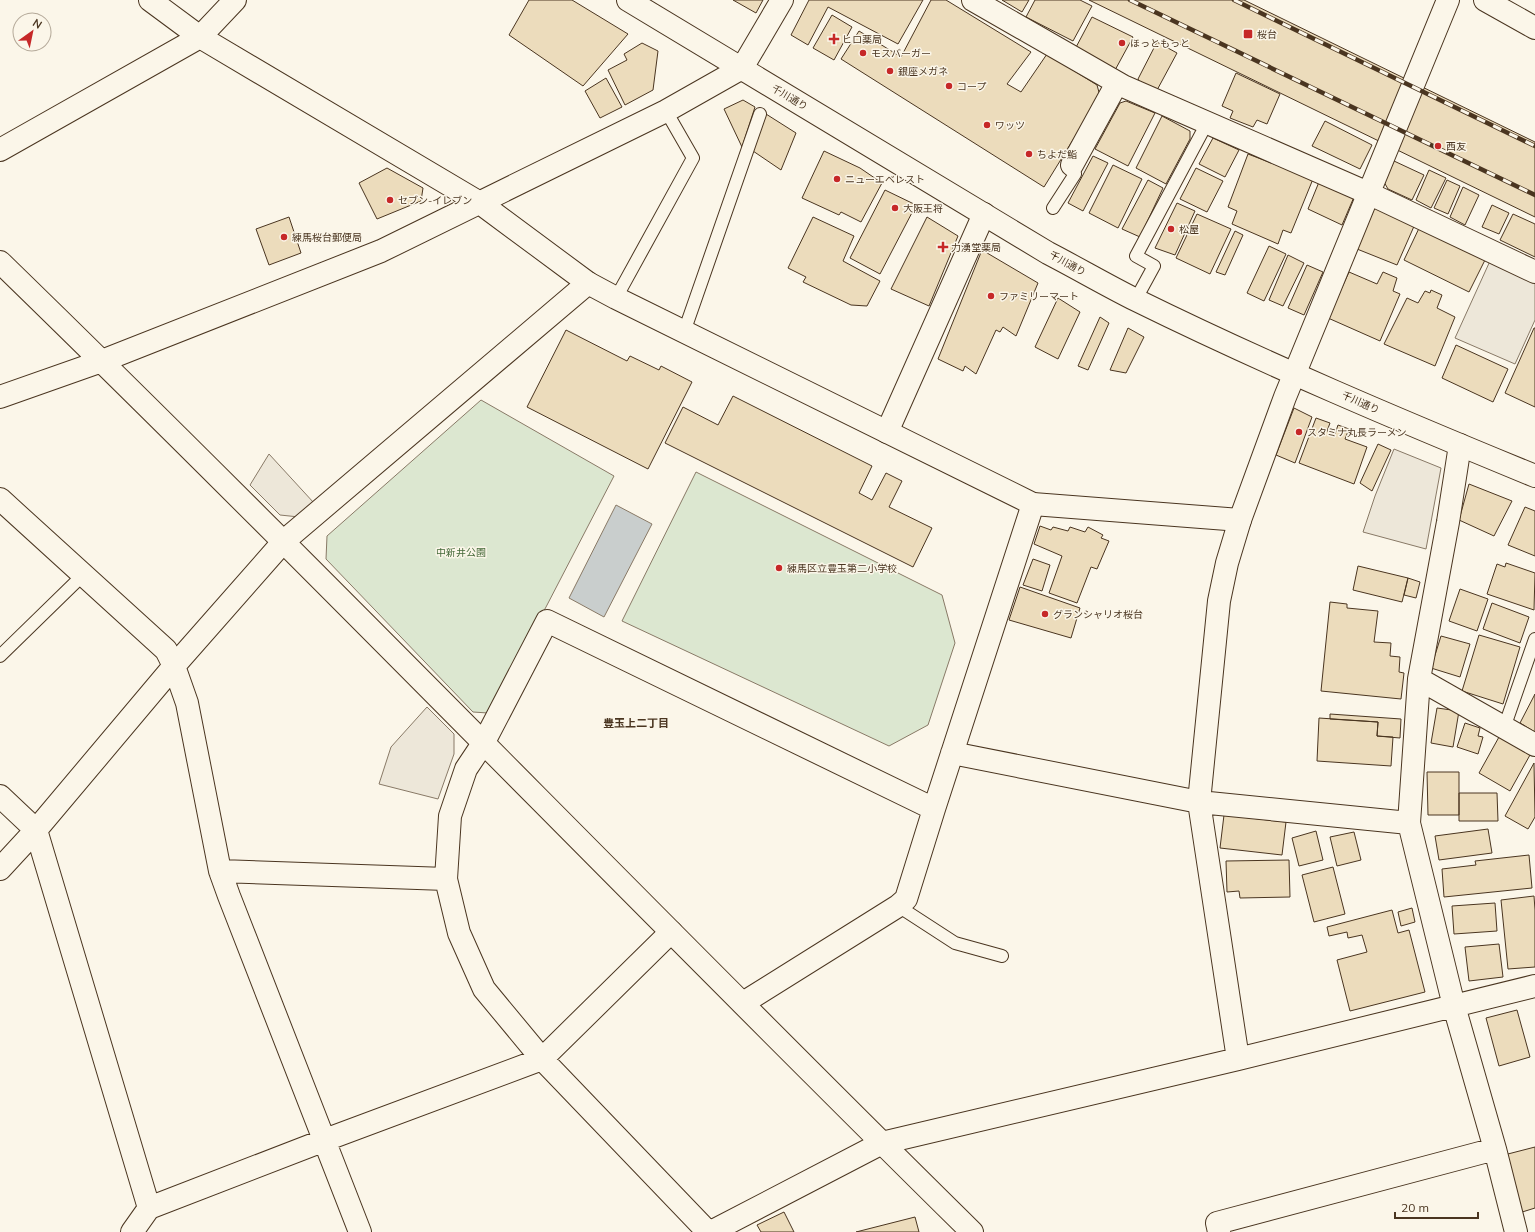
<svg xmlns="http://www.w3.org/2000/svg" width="1535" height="1232" viewBox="0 0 1535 1232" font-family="Mulish,'Noto Sans JP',sans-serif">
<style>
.green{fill:#dce7d0;stroke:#887966}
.parking{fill:#ede7d9;stroke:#887966}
.water{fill:#c9cecd;stroke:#887966}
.building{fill:#ecdcbc;stroke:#4a3520}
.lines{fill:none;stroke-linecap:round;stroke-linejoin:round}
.lane-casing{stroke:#4a3520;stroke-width:14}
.street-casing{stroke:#4a3520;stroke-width:24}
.secondary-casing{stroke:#4a3520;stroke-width:24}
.lane{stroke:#fbf6e9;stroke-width:12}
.street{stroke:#fbf6e9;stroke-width:22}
.secondary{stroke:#fbf6e9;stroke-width:22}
.rail-casing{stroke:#4a3520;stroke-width:4.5}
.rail{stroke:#fbf6e9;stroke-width:3;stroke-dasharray:9;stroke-linecap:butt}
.poi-dot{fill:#c62828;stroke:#fbf6e9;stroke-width:1.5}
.labels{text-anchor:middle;stroke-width:3;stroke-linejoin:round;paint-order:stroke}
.poi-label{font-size:10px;fill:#4a3520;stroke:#fbf6e9;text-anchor:start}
.street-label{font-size:10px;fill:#4a3520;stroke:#fbf6e9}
.park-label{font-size:10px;fill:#436837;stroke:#fbf6e9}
.neighbourhood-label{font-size:11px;font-weight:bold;fill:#4a3520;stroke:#fbf6e9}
</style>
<rect width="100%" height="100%" fill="#fbf6e9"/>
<path class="green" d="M481 400 614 476 546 607 488 713 473 712 326 559 327 536Z
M696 472 942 595 955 643 928 725 889 746 622 621Z"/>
<path class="parking" d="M1490 261 1535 282V320L1515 364 1455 338Z
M1394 449 1441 468 1426 549 1363 532 1375 496Z
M269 454 314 503 299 517 280 515 250 485Z
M427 707 454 734V754L438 799 379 784 391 747Z"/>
<path class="water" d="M616 505 652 524 604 617 569 598Z"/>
<path class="building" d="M529 0H572L628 34 583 86 509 35Z
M733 0H763L756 13Z
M809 0H923L898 44 828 7 808 45 791 35Z
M931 0H946L1031 52 1007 84 1021 92 1047 54 1097 85 1100 96 1044 187 841 59 859 31 901 57Z
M1002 0H1029L1022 12Z
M1035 0H1080L1092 6 1073 41 1026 17Z
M1089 0H1244L1535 142V217Z
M832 15 852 27 834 60 813 48Z
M1092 17 1133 37 1114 72 1074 51Z
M1157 42 1177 53 1156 92 1141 85 1138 79Z
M642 43 658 51 653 90 625 105 608 70 627 60 624 54Z
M1236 73 1280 94 1267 124 1257 120 1253 127 1230 118 1233 111 1222 106Z
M606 78 622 107 600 118 585 91Z
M743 100 755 107 742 147 724 109Z
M1126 101 1155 113 1128 166 1095 149 1120 103Z
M766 114 796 133 781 170 753 151Z
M1162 116 1190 131V139L1166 184 1136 168Z
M1325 121 1372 145 1360 169 1312 146Z
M1213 138 1239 150 1225 177 1199 164Z
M824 151 860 168 882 183 861 222 841 212 839 215 802 198Z
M1248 154 1313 179 1291 233 1283 230 1278 244 1232 224 1237 211 1228 207Z
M1093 156 1108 163 1083 211 1068 203Z
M1394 161 1424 175 1412 200 1388 189 1384 182Z
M1113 165 1142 179 1118 228 1089 213Z
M387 168 423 188 421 201 377 219 359 183Z
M1196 168 1223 181 1207 212 1180 199Z
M1429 170 1446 178 1431 208 1416 200Z
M1148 180 1163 188 1140 237 1122 229Z
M1447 180 1460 186 1448 214 1434 208Z
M1319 182 1354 197 1342 225 1308 209Z
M1463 187 1479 195 1465 225 1450 217Z
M885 190 916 205 880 274 850 258Z
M1177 203 1195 211 1175 255 1155 248Z
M1492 205 1509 213 1499 234 1482 227Z
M1375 207 1415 224 1397 265 1357 249Z
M1197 214 1231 229 1210 274 1176 258Z
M1513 214 1535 224V257L1500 240Z
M289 217 301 253 269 265 256 229Z
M813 217 854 236 843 261 880 281 867 306 851 305 803 282 806 277 788 268Z
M927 217 958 236 929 306 891 289Z
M1421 224 1487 256 1469 292 1404 260Z
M1235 231 1243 235 1225 275 1216 272Z
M1269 246 1286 254 1264 301 1247 293Z
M982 250 1038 283 1016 336 1003 327 1000 332 996 330 976 374 965 366 963 371 938 359Z
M1288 255 1304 263 1283 306 1269 300Z
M1307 265 1323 272 1304 315 1288 308Z
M1349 272 1377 284 1383 272 1397 278 1393 291 1400 294 1380 341 1328 318Z
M1431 290 1442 295 1437 308 1455 317 1435 366 1384 344 1407 298 1418 303 1425 291 1430 293Z
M1058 298 1080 312 1058 359 1035 347Z
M1100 317 1109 323 1088 370 1078 366Z
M1128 328 1144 337 1126 373 1110 370Z
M1534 328H1535V407L1505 393Z
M566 330 627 361 630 356 659 370 661 366 692 382 648 469 527 407Z
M1456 345 1508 369 1493 402 1442 378Z
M733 396 872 466 859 493 872 500 886 473 902 481 889 507 932 528 913 567 665 443 683 407 718 425Z
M1294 408 1312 417 1295 463 1276 455Z
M1316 418 1330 423 1327 431 1335 434 1338 425 1349 429 1345 439 1367 447 1354 484 1299 463Z
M1378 444 1391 450 1372 491 1360 483Z
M1469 484 1512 501 1494 536 1459 520Z
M1525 507 1535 511V556L1508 545Z
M1040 526 1051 530 1053 527 1068 531 1070 527 1085 532 1088 527 1103 535 1101 538 1109 541 1097 569 1091 567 1077 603 1049 593 1062 556 1034 544Z
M1033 559 1050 565 1042 591 1023 585Z
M1506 563 1535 573 1534 610 1487 594 1497 564 1505 567Z
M1358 566 1408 578 1402 602 1353 590Z
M1408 578 1420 582 1416 598 1404 595Z
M1020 587 1080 608 1071 638 1009 620Z
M1460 589 1488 599 1477 631 1449 621Z
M1330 602 1347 604V608L1378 611 1374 642 1391 643 1390 656 1400 657 1399 672 1404 673 1401 699 1321 691Z
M1492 603 1529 617 1520 643 1483 629Z
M1479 635 1520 647 1503 704 1462 691Z
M1441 636 1470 644 1460 677 1431 668Z
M1535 694V732L1520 723Z
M1437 708 1459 711 1453 747 1431 743Z
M1330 714 1401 719 1400 738 1377 736 1378 722 1330 719Z
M1319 718 1378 722 1377 736 1393 737 1391 766 1317 761Z
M1465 723 1480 728 1478 736 1483 737 1478 754 1457 747Z
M1499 737 1530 755 1510 791 1479 773Z
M1534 763 1535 817 1528 829 1505 816Z
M1427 772H1459V815H1428Z
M1459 793H1497L1498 821H1459Z
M1224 815 1286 822 1282 855 1220 848Z
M1488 829 1492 853 1439 860 1435 836Z
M1316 831 1323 860 1299 866 1292 838Z
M1354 832 1361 860 1337 866 1330 837Z
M1529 855 1532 888 1444 897 1442 869 1476 865 1475 861Z
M1289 860 1290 897 1240 898 1239 891 1227 892 1226 861Z
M1333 867 1345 914 1314 922 1302 875Z
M1534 896 1535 910V967L1508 969 1501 900Z
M1495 903 1497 931 1454 934 1452 906Z
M1412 908 1415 922 1401 926 1398 912Z
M1392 910 1398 933 1409 930 1425 992 1350 1011 1337 960 1367 952 1362 935 1348 938 1347 932 1329 936 1327 927Z
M1499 944 1503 977 1469 981 1465 947Z
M1517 1010 1530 1057 1499 1066 1486 1018Z
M1535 1147V1208L1519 1213 1504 1155Z
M784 1212 794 1232H761L757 1225Z
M915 1217 919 1232H856Z"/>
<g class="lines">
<defs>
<path id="lane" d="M1053 208 1075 174 1072 165
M616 298 693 158 666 111
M1136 299 1154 266 1136 256 1207 123
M684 332 760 114
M0 656 83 575
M1504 728 1535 639
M898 906 955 943 1002 956"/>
<path id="street" d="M150 0 200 37 480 203
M973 0 1123 86 1368 193 1535 272
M1485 0 1535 28
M0 150 200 37 235 0
M1072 165 1117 83
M887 432 984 214
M1460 445 1448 522 1419 679 1409 823 1454 1006 1495 1149 1516 1232
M0 499 166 650 174 666 187 703 220 871 229 896 360 1232
M1419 679 1535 745
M952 753 1199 802 1409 823
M0 796 36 830 149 1208
M0 869 36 830 174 666 284 541 588 283
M220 871 446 879
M743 1003 898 906 906 899 934 809 1033 504
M1238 1059 1199 802 1219 601 1227 563 1240 520 1285 397 1448 0
M132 1232 149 1208 325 1140 542 1059 671 932
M708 1232 542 1059 484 989 459 933 446 879 450 816 466 769 484 742 547 621 934 809
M711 1232 882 1143 1238 1059 1535 986
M1219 1232 1217 1223 1495 1149"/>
<path id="secondary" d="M628 0 1048 253C1077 268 1106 285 1136 300 1266 364 1401 421 1535 476
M480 203 588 283 616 298 1033 504 1240 520
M0 262C328 581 646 911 972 1232
M0 397 102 361 381 251 666 111 742 68 782 0"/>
</defs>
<use href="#lane" class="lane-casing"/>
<use href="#street" class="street-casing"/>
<use href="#secondary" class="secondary-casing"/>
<use href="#lane" class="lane"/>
<use href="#street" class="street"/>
<use href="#secondary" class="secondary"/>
<defs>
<path id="rail" d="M1130 0 1535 195
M1234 0 1535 146"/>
</defs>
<use href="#rail" class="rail-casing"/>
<use href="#rail" class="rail"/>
</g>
<g class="poi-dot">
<rect x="1243" y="29" width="10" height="10" rx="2"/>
<path d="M832 33h4v4h4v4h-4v4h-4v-4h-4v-4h4z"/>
<circle cx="1122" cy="43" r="4"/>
<circle cx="863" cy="53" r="4"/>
<circle cx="890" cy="71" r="4"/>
<circle cx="949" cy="86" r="4"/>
<circle cx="987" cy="125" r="4"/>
<circle cx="1438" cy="146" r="4"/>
<circle cx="1029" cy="154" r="4"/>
<circle cx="837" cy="179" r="4"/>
<circle cx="390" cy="200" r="4"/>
<circle cx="895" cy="208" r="4"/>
<circle cx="1171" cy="229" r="4"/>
<circle cx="284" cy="237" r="4"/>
<path d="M941 241h4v4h4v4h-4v4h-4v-4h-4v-4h4z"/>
<circle cx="991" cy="296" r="4"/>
<circle cx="1299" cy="432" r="4"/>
<circle cx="779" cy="568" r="4"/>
<circle cx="1045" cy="614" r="4"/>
</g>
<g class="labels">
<g class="poi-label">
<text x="1257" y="38">桜台</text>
<text x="842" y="43">ヒロ薬局</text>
<text x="1130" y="47">ほっともっと</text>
<text x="871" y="57">モスバーガー</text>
<text x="898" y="75">銀座メガネ</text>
<text x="957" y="90">コープ</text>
<text x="995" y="129">ワッツ</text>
<text x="1446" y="150">西友</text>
<text x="1037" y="158">ちよだ鮨</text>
<text x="845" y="183">ニューエベレスト</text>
<text x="398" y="204">セブン-イレブン</text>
<text x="903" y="212">大阪王将</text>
<text x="1179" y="233">松屋</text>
<text x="292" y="241">練馬桜台郵便局</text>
<text x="951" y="251">力湧堂薬局</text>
<text x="999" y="300">ファミリーマート</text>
<text x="1307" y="436">スタミナ丸長ラーメン</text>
<text x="787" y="572">練馬区立豊玉第二小学校</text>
<text x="1053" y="618">グランシャリオ桜台</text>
</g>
<g class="street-label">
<text transform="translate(790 97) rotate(31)" y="4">千川通り</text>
<text transform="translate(1068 263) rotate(29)" y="4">千川通り</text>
<text transform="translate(1361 402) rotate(24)" y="4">千川通り</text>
</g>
<g class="park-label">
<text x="461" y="556">中新井公園</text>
</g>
<g class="neighbourhood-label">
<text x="636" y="727">豊玉上二丁目</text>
</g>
</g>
<g transform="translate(32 32) rotate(33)"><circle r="19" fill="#fbf6e9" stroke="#b4a999"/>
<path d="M0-3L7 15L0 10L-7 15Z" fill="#c62828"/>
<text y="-6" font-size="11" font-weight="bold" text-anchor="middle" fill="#4a3520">N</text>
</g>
<path d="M1395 1212v6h83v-6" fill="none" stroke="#4a3520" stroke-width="2"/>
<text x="1401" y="1212" font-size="12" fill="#4a3520" stroke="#fbf6e9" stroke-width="3" paint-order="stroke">20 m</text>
</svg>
